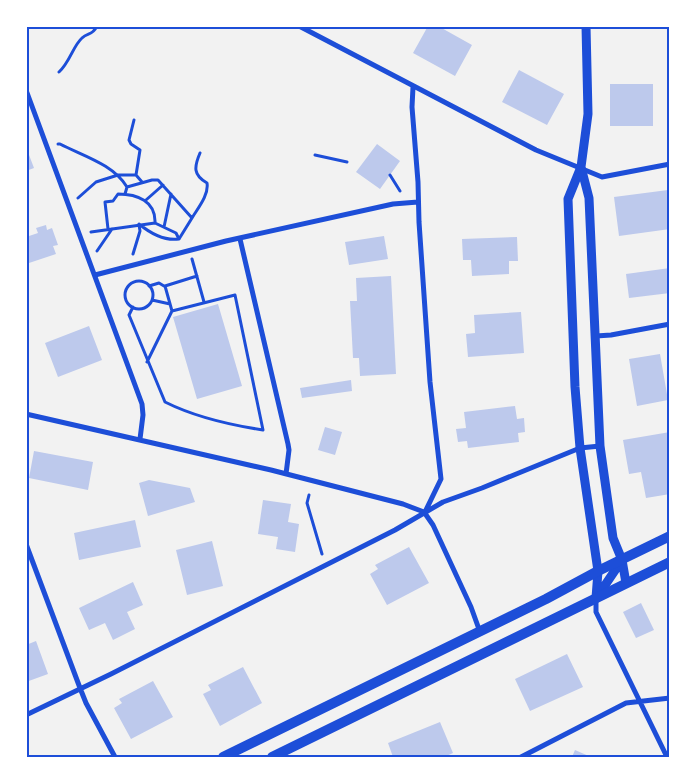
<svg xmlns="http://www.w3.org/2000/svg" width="696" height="783" viewBox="0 0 696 783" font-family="'Nunito Sans',sans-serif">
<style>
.building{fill:#bdc9ec}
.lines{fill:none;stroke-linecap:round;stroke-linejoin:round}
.path{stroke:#1d4ed8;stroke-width:3}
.minor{stroke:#1d4ed8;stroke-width:5}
.tertiary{stroke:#1d4ed8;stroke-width:9}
.secondary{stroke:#1d4ed8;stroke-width:10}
.neatline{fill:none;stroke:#1d4ed8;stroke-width:2}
</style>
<rect width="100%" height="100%" fill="#f2f2f2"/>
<path class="building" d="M428 26H438L472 45 455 76 413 53Z
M519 70 564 94 547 125 502 102Z
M610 84H653V126H610Z
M377 144 400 161 380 189 356 172Z
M26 147 34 168 26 171Z
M668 190 670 229 619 236 614 197Z
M46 225 47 230 52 228 58 245 53 246 56 254 26 264V237L38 233 36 228Z
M384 236 388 259 349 265 345 242Z
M517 237 518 261H509V274L472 276 471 260H463L462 239Z
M670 268V293L629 298 626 274Z
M391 276 396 374 360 376 359 358H353L350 301H357L356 278Z
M218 304 242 386 197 399 173 317Z
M521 312 524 353 468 357 466 334 475 333 474 315Z
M89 326 102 360 58 377 45 343Z
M660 354 668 400 637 406 629 359Z
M351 380 352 391 302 398 300 388Z
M515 406 517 419 524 418 525 432 518 433 519 442 468 448 467 441 458 442 456 429 466 428 464 412Z
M325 427 342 432 335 455 318 450Z
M670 432V494L646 498 641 472 629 474 623 440Z
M34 451 93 462 88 490 29 478Z
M149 480 190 488 195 502 148 516 139 483Z
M263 500 291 504 288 522 299 524 295 552 276 549 278 537 258 534Z
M135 520 141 547 79 560 74 533Z
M212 541 223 586 187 595 176 550Z
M409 547 429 583 387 605 370 574 378 569 375 565Z
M133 582 143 605 127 612 135 629 113 640 105 623 89 630 79 608Z
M641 603 654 630 636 638 623 612Z
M36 641 48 674 26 682V645Z
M567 654 583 687 530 711 515 679Z
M243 667 262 703 220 726 203 694 211 690 208 685Z
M153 681 173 717 131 739 114 708 122 703 119 699Z
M440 722 453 753 444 757H393L388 743Z
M575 750 591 757H572Z"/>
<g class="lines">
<path class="path" d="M59 72C70 62 73 46 82 38 88 32 92 36 97 26
M134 120 129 140 131 144 140 150 136 175
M58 144H60C83 156 113 164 127 187L125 194
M315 155 347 162
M390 175 400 191
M127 187 152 180H158L192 218 179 239C165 241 150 233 139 224
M78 198 96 182 118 175H136L142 182
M146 200 163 185
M192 218C198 208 209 195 207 183 193 175 194 167 200 153
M164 227 171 194
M108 229 105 202 113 201 118 194C137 194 156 201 155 223
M91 232 155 223 176 233 179 239
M97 251 112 229
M133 254 140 231 139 225
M192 259 204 302
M125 295a14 14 0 1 1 28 0a14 14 0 1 1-28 0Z
M149 286 159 283 164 286
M152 300 170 304
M133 307 129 315 165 402C195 417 230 425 263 430L235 295 172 311
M147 362 172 311 165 286 197 276
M309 495 307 503 322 554"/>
<path class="minor" d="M299 26 536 150 602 177 670 164
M413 87 412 107 418 182 419 222 430 382 441 479 425 512
M26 90 142 404 143 415 140 439
M240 239 288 444 289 450 286 474
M95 275 226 241 393 204 418 202
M596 336 611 335 670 324
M26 414 271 470 403 504 424 512
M424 512 433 525 471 607 480 632
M26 544 80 688 86 703 115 757
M596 598V612L667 757
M26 715 111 674 395 530 443 502 482 488 580 448 600 446
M521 757 626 703 670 698"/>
<path class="tertiary" d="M586 26 588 114 581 167 568 199 575 387 580 448 598 571 596 598
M581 167 589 198 600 446 613 538 622 560 626 583
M597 597 622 560"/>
<path class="secondary" d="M223 757 546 599 598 571 670 536
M272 757 670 562"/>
</g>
<rect width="696" height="783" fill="none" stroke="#ffffff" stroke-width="55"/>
<rect x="28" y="28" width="640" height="728" class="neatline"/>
</svg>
